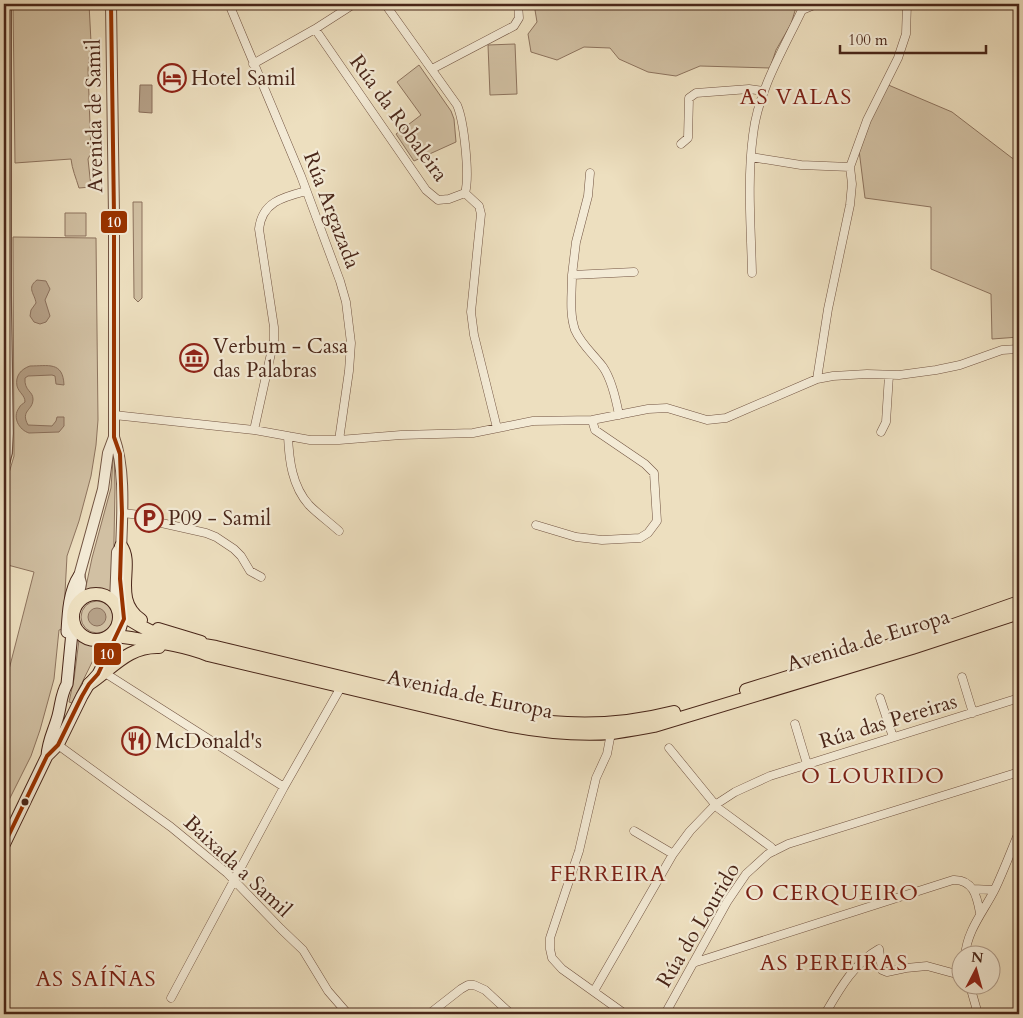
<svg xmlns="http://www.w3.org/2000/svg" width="1023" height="1018" viewBox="0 0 1023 1018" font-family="Cardo,serif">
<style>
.green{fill:#d1c0a3;stroke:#8d735e}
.water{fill:#b5a087;stroke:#8a6f5b}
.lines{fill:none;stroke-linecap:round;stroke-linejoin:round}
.pedestrian-casing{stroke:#725442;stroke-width:8}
.minor-casing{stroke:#725442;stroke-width:9}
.tertiary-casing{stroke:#725442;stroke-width:12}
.secondary-casing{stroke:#492619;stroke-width:13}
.primary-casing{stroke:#492619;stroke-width:14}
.pedestrian{stroke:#f3ead5;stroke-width:5.5}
.minor{stroke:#f3ead5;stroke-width:8}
.tertiary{stroke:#f3ead5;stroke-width:10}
.secondary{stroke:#f3ead5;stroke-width:11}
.primary{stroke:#eddfbf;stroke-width:12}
.bus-1-casing{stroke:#f3ead5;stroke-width:8}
.bus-1{stroke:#930;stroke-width:4}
.bus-dot{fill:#492619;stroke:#f3ead5;stroke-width:2}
.labels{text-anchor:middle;stroke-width:4.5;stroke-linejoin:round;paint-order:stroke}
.poi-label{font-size:21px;fill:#492619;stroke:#f3ead5;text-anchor:start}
.street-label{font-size:21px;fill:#492619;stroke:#f3ead5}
.neighbourhood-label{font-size:22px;letter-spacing:1px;fill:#7a1f14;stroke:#f3ead5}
.line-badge{stroke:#f3ead5;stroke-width:2}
.badge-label{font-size:14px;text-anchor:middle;font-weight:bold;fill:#fff}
</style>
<rect width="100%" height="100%" fill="#eddfbf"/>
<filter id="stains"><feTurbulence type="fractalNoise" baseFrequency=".004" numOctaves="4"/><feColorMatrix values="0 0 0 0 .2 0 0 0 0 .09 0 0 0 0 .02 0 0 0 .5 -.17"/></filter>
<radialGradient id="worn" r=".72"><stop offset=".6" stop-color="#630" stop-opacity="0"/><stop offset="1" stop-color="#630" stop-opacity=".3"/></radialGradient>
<path class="green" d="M13 4H89L91 42 88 69 91 153 88 159 91 187 79 188C76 178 72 169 71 159L15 163Z
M534 4H797L791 24 776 50 770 68 700 66 676 76 648 72 619 59 610 48 584 47 557 60 531 52 528 34 537 22Z
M515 44 517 94 490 95 488 45Z
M419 65 451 111 454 119 456 142 414 161 396 134 421 115 397 82Z
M886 84 952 112 1012 158 1019 161V337L992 339 991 294 931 269V207L865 198 858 142Z
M133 202H142V298L138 302 134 298Z
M65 213H86V236H65Z
M13 237 96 238 98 420 96 445 91 476 79 521 67 556 63 629 59 630 54 679 40 730 31 756 4 810V689L34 572 4 564V490L14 456Z
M114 444 115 488 113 593 100 588 85 591 92 558 111 488Z
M81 617a16 16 0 1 1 32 0a16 16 0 1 1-32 0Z
M79 640 89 645 100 646 72 703 69 702 74 679Z"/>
<path class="water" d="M140 85H152V113L139 112Z
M37 280 46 281 50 289 45 300 50 316 46 322 40 324 34 322 30 316 31 310 36 303C35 294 26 288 37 280Z
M30 366C48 366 63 361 64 385L56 384 55 376 52 375 28 376 25 378C24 391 33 391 33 399 33 411 20 410 28 425L52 426 56 421 57 417H64V426L59 432 29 433C19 430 12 417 19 408 20 405 23 404 25 402 25 395 19 393 17 386 15 376 21 369 30 366Z
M88 617a9 9 0 1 1 18 0a9 9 0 1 1-18 0Z"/>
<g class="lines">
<defs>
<path id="pedestrian" d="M4 472 9 453 10 433 8 295V4"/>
<path id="minor" d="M229 4 301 176 340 281 346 302 351 343 349 371 339 440
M385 4 457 105C464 121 470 176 465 193
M315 29 426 190 438 200 449 199 465 193
M253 64 315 29 354 4
M432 69 514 26 519 18 518 4
M681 144 688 138 689 98 696 93 749 89 764 91
M751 157 801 165 850 167
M465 193 479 206 481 214 471 312 474 335 497 428
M752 273C751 228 747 180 753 135 758 91 783 50 802 10L814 5 839 4
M572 275 576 242 588 196 590 173
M817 379 828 309 850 205 852 184 850 167 867 120 898 58 906 34 907 4
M114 415 254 430 310 440H339L401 435 473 433 533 421 592 420 648 409 667 408 707 420 726 418 817 379 833 376 867 374 899 375 936 370 960 365 1002 350 1019 349
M619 415C616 399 612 380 603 367 594 355 581 344 575 330 569 313 572 293 572 275L634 272
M254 430 274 340V327L259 229C262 202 283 197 306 191
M881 432 886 422 889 375
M288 436C289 460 292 486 309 505 318 514 329 522 339 531
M122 513 141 515 148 520 206 533 216 537 234 549 241 556 250 571 261 577
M536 525 576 537 602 540 640 538 648 533 657 521 654 473 645 464 595 430 592 420
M105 673 284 787
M962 677 973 713
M880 698 893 737
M795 724 807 764
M611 733 607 754 596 778 579 851 550 938V949L552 958 562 969 625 1014
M58 745 171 827 227 873 281 929 303 950 328 991 348 1014
M669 748 718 808 771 847 774 851
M634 831 673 854
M973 889 994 890
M965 956C967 930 984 911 995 889 1004 870 1011 851 1019 832
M693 963 953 880C973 879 977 896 980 913
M970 986 978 1014
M594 991 673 854 690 831 715 805 735 792 770 776 1019 698
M171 998 284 787 341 687
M429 1014 461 989 468 985H474L485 990 511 1014
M665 1014 727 902 746 874 768 854 788 844 1019 772
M825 1014C839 990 854 963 879 949L882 970 887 972 906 968 927 966 960 975
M893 1014V1013"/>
<path id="tertiary" d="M114 437C126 471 122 516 121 552
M115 603 117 552 121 546
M77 604 81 583 79 576 103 489 108 453 114 437V216L111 4"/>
<path id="secondary" d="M67 632C68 614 69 591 79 576
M47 756C48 740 54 731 58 716 61 705 61 694 67 684L73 622
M4 845 47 756 58 745 82 696 89 684 98 674 118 636 124 616"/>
<path id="primary" d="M121 546C135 565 111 599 141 620
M73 617a23 23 0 1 1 46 0a23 23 0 1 1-46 0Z
M119 612C133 623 148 631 165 637
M158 629 201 642
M112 635C145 641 178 643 208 655L496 723C534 731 572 736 612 733 626 731 640 729 654 726L912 648 1019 613
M192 643 216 647 495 714C559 726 611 728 674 712
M89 684C113 668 128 646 159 647
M746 690 945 628 1019 602"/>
</defs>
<use href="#pedestrian" class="pedestrian-casing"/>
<use href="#minor" class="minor-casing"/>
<use href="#tertiary" class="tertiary-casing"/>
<use href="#secondary" class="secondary-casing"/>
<use href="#primary" class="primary-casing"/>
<use href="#pedestrian" class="pedestrian"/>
<use href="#minor" class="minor"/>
<use href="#tertiary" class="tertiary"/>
<use href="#secondary" class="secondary"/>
<use href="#primary" class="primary"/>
<defs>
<path id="bus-1" d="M4 845 47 756 58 745 82 696 89 684 98 674 124 619 120 579 122 513 120 454 114 437V216L111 4"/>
</defs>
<use href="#bus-1" class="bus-1-casing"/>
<use href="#bus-1" class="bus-1"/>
</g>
<defs>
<symbol id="hotel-ring" viewBox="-11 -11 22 22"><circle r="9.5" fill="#f3ead5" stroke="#8f2418" stroke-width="1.5"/><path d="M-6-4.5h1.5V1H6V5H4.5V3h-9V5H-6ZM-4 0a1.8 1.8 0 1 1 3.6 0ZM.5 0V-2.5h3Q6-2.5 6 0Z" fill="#8f2418"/></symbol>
<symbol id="museum-ring" viewBox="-11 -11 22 22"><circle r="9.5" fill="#f3ead5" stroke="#8f2418" stroke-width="1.5"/><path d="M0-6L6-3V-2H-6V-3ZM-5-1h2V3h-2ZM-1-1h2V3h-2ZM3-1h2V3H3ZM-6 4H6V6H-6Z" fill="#8f2418"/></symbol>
<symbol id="parking-ring" viewBox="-11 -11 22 22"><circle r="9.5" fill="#f3ead5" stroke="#8f2418" stroke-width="1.5"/><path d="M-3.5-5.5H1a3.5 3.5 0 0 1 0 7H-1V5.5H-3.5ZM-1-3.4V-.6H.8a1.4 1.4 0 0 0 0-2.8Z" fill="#8f2418"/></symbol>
<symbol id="restaurant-ring" viewBox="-11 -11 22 22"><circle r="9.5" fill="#f3ead5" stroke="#8f2418" stroke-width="1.5"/><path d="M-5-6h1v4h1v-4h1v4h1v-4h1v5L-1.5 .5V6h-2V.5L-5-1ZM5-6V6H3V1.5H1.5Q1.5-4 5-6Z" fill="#8f2418"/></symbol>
</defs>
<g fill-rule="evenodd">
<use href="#hotel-ring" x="156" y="62" width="32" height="32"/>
<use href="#museum-ring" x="178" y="342" width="32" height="32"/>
<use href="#parking-ring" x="133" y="502" width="32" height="32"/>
<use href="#restaurant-ring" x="120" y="725" width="32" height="32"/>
</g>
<circle class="bus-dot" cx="25" cy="802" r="4.5"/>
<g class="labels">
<g class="poi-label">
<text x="191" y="85">Hotel Samil</text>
<text x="213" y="353">Verbum - Casa<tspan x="213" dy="24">das Palabras</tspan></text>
<text x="168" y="525">P09 - Samil</text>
<text x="155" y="748">McDonald's</text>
</g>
<g class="street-label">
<text transform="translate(94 116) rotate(-91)" y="7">Avenida de Samil</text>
<text transform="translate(399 118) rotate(54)" y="7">Rúa da Robaleira</text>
<text transform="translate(332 210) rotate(69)" y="7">Rúa Argazada</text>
<text transform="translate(868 640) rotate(-17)" y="7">Avenida de Europa</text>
<text transform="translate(470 694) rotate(12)" y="7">Avenida de Europa</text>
<text transform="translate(888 721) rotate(-17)" y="7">Rúa das Pereiras</text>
<text transform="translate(238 866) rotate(43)" y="7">Baixada a Samil</text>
<text transform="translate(698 925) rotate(-59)" y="7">Rúa do Lourido</text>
</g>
<g class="neighbourhood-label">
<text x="796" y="104">AS VALAS</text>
<text x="873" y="783">O LOURIDO</text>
<text x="608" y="881">FERREIRA</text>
<text x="832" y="900">O CERQUEIRO</text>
<text x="834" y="970">AS PEREIRAS</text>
<text x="96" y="986">AS SAÍÑAS</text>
</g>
</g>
<g class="line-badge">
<rect x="100" y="210" width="28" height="24" rx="5" fill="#930"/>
<rect x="93" y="642" width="29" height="24" rx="5" fill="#930"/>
</g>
<g class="badge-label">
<text x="114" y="227">10</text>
<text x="107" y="659">10</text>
</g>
<rect width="1023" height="1018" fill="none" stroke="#eddfbf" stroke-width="20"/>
<rect x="5" y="5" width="1013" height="1008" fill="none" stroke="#492619" stroke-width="2.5"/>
<rect x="10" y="10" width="1003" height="998" fill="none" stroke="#492619"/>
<g transform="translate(976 970) rotate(6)"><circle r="24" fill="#f3ead5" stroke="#af9c8a"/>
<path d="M0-4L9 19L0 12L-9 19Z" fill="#8f2418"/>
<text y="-8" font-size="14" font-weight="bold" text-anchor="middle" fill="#492619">N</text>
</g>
<path d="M840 45v8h146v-8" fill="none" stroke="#492619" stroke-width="2.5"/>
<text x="848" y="45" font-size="15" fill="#492619" stroke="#f3ead5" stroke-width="4" paint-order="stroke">100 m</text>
<rect width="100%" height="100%" filter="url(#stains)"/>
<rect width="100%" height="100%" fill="url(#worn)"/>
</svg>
